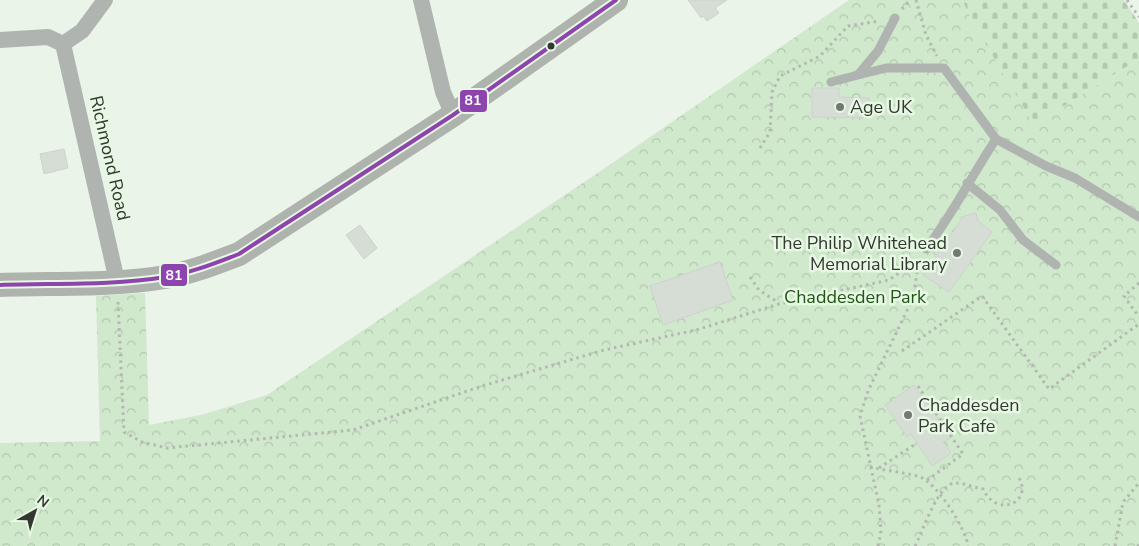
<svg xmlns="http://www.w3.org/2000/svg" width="1139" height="546" viewBox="0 0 1139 546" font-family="'Nunito Sans',sans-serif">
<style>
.cemetery{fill:url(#cemetery-stones)}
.park{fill:url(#park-crowns)}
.building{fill:#d6ddd5;stroke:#ccd4cb}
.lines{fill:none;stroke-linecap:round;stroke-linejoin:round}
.path{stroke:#b3b8b1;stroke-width:3;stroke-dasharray:2.5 4;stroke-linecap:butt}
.lane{stroke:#b0b4b0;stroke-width:9}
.street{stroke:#b0b4b0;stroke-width:16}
.secondary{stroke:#aeb4ad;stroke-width:24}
.bus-1-casing{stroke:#e7f8e4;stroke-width:8}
.bus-1{stroke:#8e44ad;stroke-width:4}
.bus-dot{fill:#333931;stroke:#e7f8e4;stroke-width:2}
.poi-dot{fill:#737a71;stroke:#e7f8e4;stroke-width:2}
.labels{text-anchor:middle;stroke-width:5;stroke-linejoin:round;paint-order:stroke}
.poi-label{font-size:18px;fill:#333931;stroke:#e7f8e4;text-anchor:start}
.street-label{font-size:18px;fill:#333931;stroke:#e7f8e4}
.park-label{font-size:18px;fill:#205516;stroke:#e7f8e4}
.line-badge{stroke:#e7f8e4;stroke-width:2}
.badge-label{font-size:14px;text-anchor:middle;font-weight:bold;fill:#fff}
</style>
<defs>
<pattern id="cemetery-stones" width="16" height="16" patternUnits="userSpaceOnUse" patternTransform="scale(1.25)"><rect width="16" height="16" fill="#d0e8cc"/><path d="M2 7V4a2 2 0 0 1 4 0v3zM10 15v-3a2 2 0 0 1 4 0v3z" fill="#b3c8b0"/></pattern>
<pattern id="park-crowns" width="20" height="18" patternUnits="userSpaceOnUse" patternTransform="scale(1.25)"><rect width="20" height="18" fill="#d0e8cc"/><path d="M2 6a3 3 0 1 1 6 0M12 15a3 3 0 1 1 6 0" fill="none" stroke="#b3c8b0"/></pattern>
</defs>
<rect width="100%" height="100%" fill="#eaf4e8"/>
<path class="cemetery" d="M962 0H1124L1139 23V59L1034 125 974 25Z"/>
<path class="park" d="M849 0H962L974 25 1034 125 1139 59V546H0V443L100 441 96 296 145 293 149 425 205 414 267 395 605 168Z"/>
<path class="building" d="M688 0H727L715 8 719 13 707 21 703 16 701 18Z
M812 88H839V97L869 98 868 118 812 117Z
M64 149 68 168 44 174 40 154Z
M976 213 978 221 992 232 949 292 923 275 961 220V217Z
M360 225 377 248 364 259 346 235Z
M720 262 733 300 663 325 650 286Z
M914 385 951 437 943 442 951 453 932 466 911 434 907 437 885 405Z"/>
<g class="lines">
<path class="path" d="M916 0 926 35 937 56
M1127 0 1139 17
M902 9 910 0
M760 148 770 132 772 92 780 76 820 56 848 26 879 21
M750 277 759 290 779 303
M1139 283 1124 296 1139 317
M118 302 124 432 142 442 167 448 353 430 482 386 604 350 696 330 779 304 889 280 918 259
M902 351 982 296 1049 389 1139 324
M918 386 963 454 926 481
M870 467C886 471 904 472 920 477 937 483 966 529 968 546
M879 468 917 443
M878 546 881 531 879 505 860 416 868 391 913 298 918 267 921 259
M915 546C923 532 938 482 956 483 964 483 975 488 983 489 997 519 1033 502 1019 478
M1115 546 1123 502 1139 483
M1137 546 1139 545"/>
<path class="lane" d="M858 75 886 68H944L996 139 1046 166 1075 178 1139 217
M831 82 858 75 878 51 895 18
M967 183 1000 210 1023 240 1056 265
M926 249C953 214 972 175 996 139"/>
<path class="street" d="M421 0 443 92 453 115
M0 40 48 37 63 44 82 31 105 0
M63 44 117 281"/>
<path class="secondary" d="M0 285C54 283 111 286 165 277 191 273 215 263 239 254L453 115 616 0"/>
<defs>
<path id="bus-1" d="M0 285C54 283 111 286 165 277 191 273 215 263 239 254L453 115 616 0"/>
</defs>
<use href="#bus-1" class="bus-1-casing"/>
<use href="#bus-1" class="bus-1"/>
</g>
<circle class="bus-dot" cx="551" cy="46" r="4.5"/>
<g class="poi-dot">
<circle cx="840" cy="107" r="5"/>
<circle cx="957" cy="253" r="5"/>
<circle cx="908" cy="415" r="5"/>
</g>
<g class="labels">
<g class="poi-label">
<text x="850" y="113">Age UK</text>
<text x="947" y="249" text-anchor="end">The Philip Whitehead<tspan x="947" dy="21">Memorial Library</tspan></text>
<text x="918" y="411">Chaddesden<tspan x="918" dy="21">Park Cafe</tspan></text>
</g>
<g class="street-label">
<text transform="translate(110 158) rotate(77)" y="6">Richmond Road</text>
</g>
<g class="park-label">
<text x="855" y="303">Chaddesden Park</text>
</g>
</g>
<g class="line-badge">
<rect x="459" y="89" width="29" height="24" rx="5" fill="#8e44ad"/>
<rect x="160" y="263" width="28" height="24" rx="5" fill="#8e44ad"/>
</g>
<g class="badge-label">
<text x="473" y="105">81</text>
<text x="174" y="280">81</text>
</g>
<g transform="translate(35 511) rotate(39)" stroke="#e7f8e4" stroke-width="4" paint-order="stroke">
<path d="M0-4L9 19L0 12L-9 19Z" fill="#333931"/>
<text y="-8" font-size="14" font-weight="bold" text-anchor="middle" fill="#333931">N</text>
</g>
</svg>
